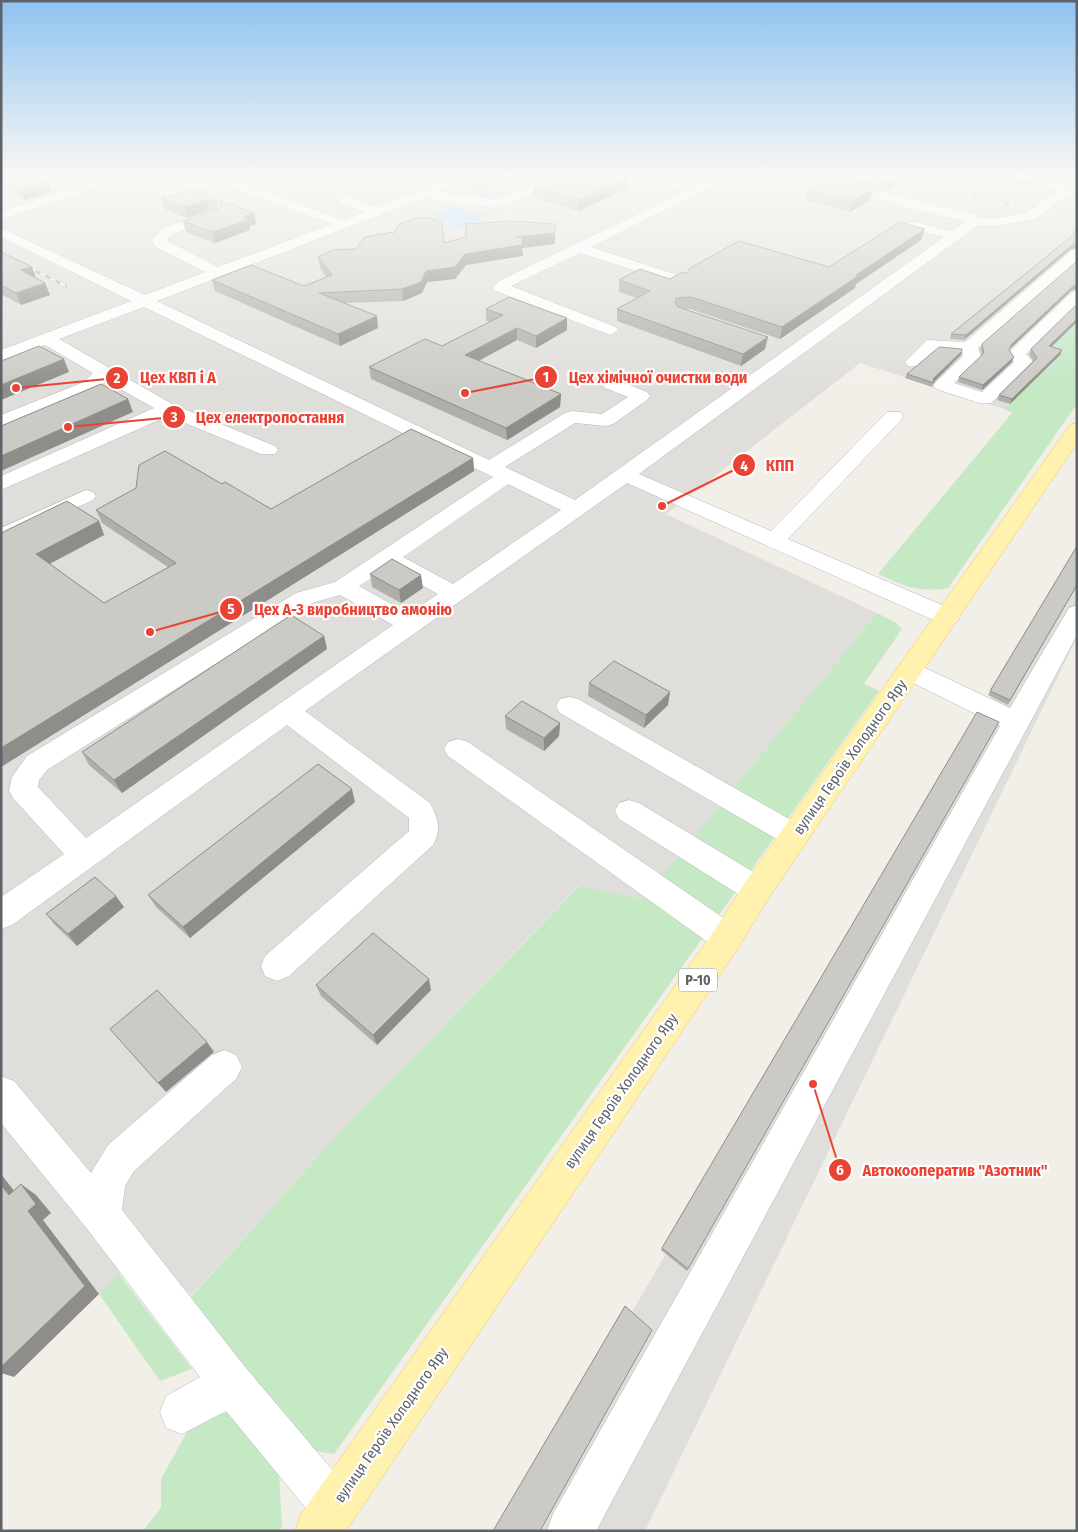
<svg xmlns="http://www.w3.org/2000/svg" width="1078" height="1532" viewBox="0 0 1078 1532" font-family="'Fira Sans Condensed',sans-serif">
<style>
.industrial{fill:#e0deda}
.green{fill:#c5e8c5}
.water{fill:#aadaff}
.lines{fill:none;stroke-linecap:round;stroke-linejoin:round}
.minor-casing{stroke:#b5b8bc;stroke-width:1}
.major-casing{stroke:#f2c960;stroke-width:1}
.minor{fill:#fff;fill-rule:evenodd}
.major{fill:#fff2af;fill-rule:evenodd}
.rail-casing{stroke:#b6b7b8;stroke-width:3}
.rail{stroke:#fff;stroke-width:2;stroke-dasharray:5.5;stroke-linecap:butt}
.wall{fill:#afaea9}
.shaded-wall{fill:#8f8d8a}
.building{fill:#cccac5;stroke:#8f8d8a}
.labels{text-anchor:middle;stroke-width:4.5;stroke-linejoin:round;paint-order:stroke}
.shield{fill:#fff;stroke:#8f9295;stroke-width:1}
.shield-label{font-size:14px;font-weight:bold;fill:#5f6368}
.street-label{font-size:15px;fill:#5f6368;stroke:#fff}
.leader{fill:none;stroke:#ea4335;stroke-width:2}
.callout-dot{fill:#ea4335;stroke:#fff;stroke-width:2}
.mark-label{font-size:15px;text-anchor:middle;font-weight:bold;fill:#fff}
.callout-label{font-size:16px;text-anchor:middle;font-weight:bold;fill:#ea4335;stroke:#fff;stroke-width:4.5;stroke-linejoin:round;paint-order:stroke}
</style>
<rect width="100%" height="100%" fill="#f1efe8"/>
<path class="industrial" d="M1 176H1063L1077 179V320L1060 355 1004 409 860 363 666 514 877 613 643 899 578 886 331 1142 191 1296 147 1247 14 1377 1 1358Z
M1077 550V637L645 1531H504Z"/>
<path class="green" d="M1077 320V404L948 588C918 593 904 586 878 574L1012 413 1004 409 1060 355 1046 350Z
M877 613 895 622 902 629 864 684 879 691 334 1454 297 1448 191 1297 331 1142 579 886 643 899Z
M119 1274 192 1369 160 1381 99 1294Z
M228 1412 279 1472 282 1526 279 1531H143L161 1508V1479L192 1423Z"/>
<path class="water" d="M477 185 505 193 490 199 462 191Z
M455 206 488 216 461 228 429 217Z"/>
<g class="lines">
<defs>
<path id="minor" d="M30 176H45L79 192 78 195 1 219V211L61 192 32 180Z
M205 176H223L344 220 364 212 340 203 339 200 340 197 345 196 376 207 458 176H476L439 192 496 200 543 180 537 176 558 177 560 180 558 183 497 208 446 202 427 197 157 301 489 460 565 413 572 411 602 414 628 397 605 388 602 384 605 380H617L647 392 650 396 647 400 613 424 606 426 575 423 505 467 575 500 944 237 909 229 907 226 909 223 914 222 952 231 966 222 796 179 794 176H816L975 215 978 218H997L1027 213 1056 191 1053 188 1014 179 1012 176C1031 176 1058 175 1070 191L1069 194 1036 219 997 226H977L639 474 771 531 887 412H901L903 416 901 420 788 539 956 611 960 617 956 623 948 625 940 623 627 483 305 711 430 803C438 819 442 829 433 845L289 976 277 981 265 976 261 966 265 956 409 831V818L287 725 12 925 1 929V897L64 854 13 798 9 790 12 777 27 756 296 593 335 582 493 477 144 307 59 339 174 405 275 446 278 450 275 454H261L168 416 1 490V476L154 408 106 381 96 390 1 428V415L84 382 93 373 45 345 1 361V350L131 301 1 237V228L145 295 205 272 154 246 152 239 163 228 211 212H221L223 215 221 218 173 234 166 240 218 267 332 224 218 183 170 198 164 194 165 191 206 178ZM508 484 561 510 453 584 403 557ZM388 567 438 594 409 614 359 586ZM340 595 393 625 86 838 38 787 39 780 47 770 312 603Z
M493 176H514L524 181 518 185 495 179Z
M641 176H661L695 186 717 176H733L591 247 684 277 687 280 684 283H674L580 253 511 286 616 327 618 330 610 335 496 291 493 288 499 281 685 191 643 179Z
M1077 249V261L978 348 981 357 954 383 982 392 1014 362 1009 354 1011 350 1072 292 1077 290V304L1026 354 1033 362 1030 366 991 403H979L936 389 933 385 963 356 962 351 937 349C928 358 921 369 908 366L905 362 927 340 965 342 1072 250Z
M86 490 93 492 96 496 93 500 1 542V528Z
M1077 605V635L596 1531H547L553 1514 1000 726 901 677 897 671 901 665 910 662 919 665 1010 708 1069 608Z
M569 697 578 699 805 828 810 836 805 844 795 848 785 844 560 713 556 706 560 699Z
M458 739 468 742 738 928 743 938 738 948 727 952 716 948 448 756 444 749 448 742Z
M629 800 639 803 768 881 772 890 768 899 757 903 746 899 619 819 615 811 619 803Z
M224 1050 236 1055 242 1067 236 1079 134 1171 125 1186 122 1210 246 1368 350 1491 357 1507 350 1523 334 1530 318 1523 226 1411 182 1434 166 1428 160 1412 166 1396 200 1377 88 1230 1 1123V1076L14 1081 91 1173 108 1145 212 1055Z"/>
<path id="major" d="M1077 423V443L768 899 738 948 346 1531H295L301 1514 716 928 746 881 1070 425Z"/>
</defs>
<use href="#minor" class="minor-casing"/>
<use href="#major" class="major-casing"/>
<use href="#minor" class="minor"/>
<use href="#major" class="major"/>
<defs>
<path id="rail" d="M54 176 94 192
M891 176 1016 206
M1 254 66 286"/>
</defs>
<use href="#rail" class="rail-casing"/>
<use href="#rail" class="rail"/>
</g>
<path class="wall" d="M521 176H539V180L533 182 521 177Z
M843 176H909L908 177 885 191 842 180Z
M990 176H1034L1030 185 1027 187 990 179Z
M1 177 48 182 52 192 24 200 1 188Z
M533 187 628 188 578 211 533 197Z
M807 190 870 200 850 212 805 200Z
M161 198 218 200 220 208 221 206 220 200 254 213 256 224 250 226V230L215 243 186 232 183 221 215 210H210L187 218 164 209Z
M1077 228V248L1071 249 964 340 950 339 951 334 1073 235 1074 230Z
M921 240 856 284 855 288 780 339 690 309H685L765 349 741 366 617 321V309L637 298 619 292V280L670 279 687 273 829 267Z
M444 243 555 244 522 248 523 256 466 265 455 279 427 282 422 293 403 301 345 303 378 328 340 346 215 291 212 280 304 286 326 277 320 268 318 257Z
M1 252 36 278 45 283 50 295 21 305 1 294Z
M1071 291 1010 348 1009 350 1012 362 982 390 958 382 959 377 982 356 980 349 982 344Z
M1077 304V322L1051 346 1062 350 1060 355 1010 404 997 400 999 395 1033 361 1029 354 1031 349Z
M486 309 567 318V330L536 348 517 340 479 361 561 394 560 407 507 440 371 379 369 367 442 346 490 322 486 321Z
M962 351 961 355 934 382 932 387 905 378 907 374Z
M473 458 474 471 1 767V533L99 521 104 535 50 564 104 603 168 567 102 523 96 510 222 484 271 509Z
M1077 546V585L1008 705 988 695Z
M370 574 423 588 401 603 372 587Z
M324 636 327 649 122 793 89 765 82 752Z
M589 683 668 705 644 728 588 696Z
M505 716 560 723 559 736 544 751 506 729Z
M355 802 190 938 156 907 148 895Z
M124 907 77 946 56 926 46 914Z
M316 985 431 990 377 1045 321 996Z
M662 1248 688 1269 687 1271 661 1250Z"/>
<path class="shaded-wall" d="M533 176H539V180L533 182Z
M896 176H909L908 177 885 191 888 181Z
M1032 176H1034L1030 185 1027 187 1031 177Z
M628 178V188L578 211V200Z
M48 182 52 192 24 200 20 189Z
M873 189 870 200 850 212 852 201Z
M208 200 210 210 187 218 184 207Z
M254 213 256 224 250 226V230L215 243 212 232 243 217Z
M925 229 921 240 856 284 855 288 780 339 782 327 856 275Z
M555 233V244L522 248 523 256 466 265 455 279 427 282 422 293 403 301 402 289 426 271 465 254 516 237Z
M1073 244H1077V248L1071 249 964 340 966 335Z
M32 267 36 278 21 270Z
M45 283 50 295 21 305 16 293Z
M1077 285V289L1071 291 1010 349 1012 344 1073 286Z
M377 316 378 328 340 346 338 334Z
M567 318V330L536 348V336Z
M1077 319V322L1047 351 1049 346Z
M517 328V340L466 367 465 355Z
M768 337 765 349 741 366 743 354Z
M1062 350 1060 355 1010 404 1012 399Z
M962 351 961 355 933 383V379Z
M1014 357 1012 362 982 390 983 385Z
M64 359 69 372 1 400V385Z
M561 394 560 407 507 440 506 428Z
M128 399 133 412 1 471V456Z
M473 458 474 471 1 767V748Z
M99 521 104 535 43 567 36 554Z
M421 575 423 588 401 603 399 590Z
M324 636 327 649 122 793 114 780Z
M670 692 668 705 644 728 646 715Z
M560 723 559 736 544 751V738Z
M352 789 355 802 190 938 183 927Z
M116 896 124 907 77 946 68 934Z
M429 979 431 990 377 1045 373 1035Z
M207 1042 214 1052 166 1092 158 1083Z
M1 1174 25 1205 9 1195 1 1185Z
M21 1184 36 1195 51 1213 43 1220 99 1294 14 1377 1 1373V1367L28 1211Z"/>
<path class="building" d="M2 176H34L48 182 20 189 1 180V177Z
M555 176H621L628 178 578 200 533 187Z
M869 176H896L888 181Z
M829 178 873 189 852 201 807 190Z
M190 189 218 200H208L184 207 161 198Z
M220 200 254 213 243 217 248 220 212 232 183 221 219 209 222 205Z
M416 218H429L442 223 444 243 466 237V224L511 221 555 224V233L516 237H522V245L465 254 455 267 426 271 421 282 402 289 319 293 377 316 338 334 212 280 251 265 304 286 332 275 318 257 333 250 356 249 365 237 395 232 399 224Z
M900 222 925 229 856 275 858 276 782 327 691 297 677 298 675 303 678 307 768 337 743 354 617 309 650 291 619 280 640 269 670 279 680 273H687L690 268 739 241 829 267Z
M1077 232V244H1073L966 335 951 334Z
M1 252 32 267 21 270 45 283 16 293 1 285Z
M1077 261V285L1073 286 1012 344 1009 350 1014 357 983 385 959 377 984 353 982 344Z
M509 297 567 318 536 336 517 328 465 355 561 394 506 428 369 367 425 339 442 346 503 315 486 309Z
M1077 304V319L1049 346 1062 350 1012 399 999 395 1037 358 1031 349Z
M39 346 64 359 1 385V361Z
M939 347 962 349V351L933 379 934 383 907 374Z
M101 384 128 399 1 456V426Z
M411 429 473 458 1 748V533L67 501 99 521 36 554 104 603 176 563 96 510 136 488 139 465 165 451 222 484 225 482 271 509Z
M1077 546V585L1010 700 990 691Z
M392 559 421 575 399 590 370 574Z
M291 615 324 636 114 780 82 752Z
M614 661 670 692 646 715 589 683Z
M522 701 560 723 544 738 505 716Z
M977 712 999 722 688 1269 662 1248Z
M318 764 352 789 183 927 148 895Z
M95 877 116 896 68 934 46 914Z
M373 933 429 979 373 1035 316 985Z
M157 990 207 1042 158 1083 110 1029Z
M21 1184 36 1204 28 1211 85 1286 1 1367V1185L9 1195Z
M625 1306 652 1330 540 1531H493Z"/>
<linearGradient id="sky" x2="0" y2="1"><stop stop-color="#8fc3f1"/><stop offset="0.45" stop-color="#f9f8f5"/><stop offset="1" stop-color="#f9f8f5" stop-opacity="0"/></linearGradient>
<rect width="1078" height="391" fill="url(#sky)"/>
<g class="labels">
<rect class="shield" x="679" y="968.5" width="38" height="23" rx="4"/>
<g class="shield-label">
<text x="698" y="985">Р-10</text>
</g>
<g class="street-label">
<text transform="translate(850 757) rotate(-55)" y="5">вулиця Героїв Холодного Яру</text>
<text transform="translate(621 1091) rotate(-55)" y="5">вулиця Героїв Холодного Яру</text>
<text transform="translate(391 1425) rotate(-55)" y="5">вулиця Героїв Холодного Яру</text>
</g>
</g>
<path class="leader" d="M465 393L546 377M16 388L117 378M68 427L174 417M662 506L744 465M150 632L231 609M813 1084L840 1170"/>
<g class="callout-dot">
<circle cx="465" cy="393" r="5"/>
<circle cx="16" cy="388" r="5"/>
<circle cx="68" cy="427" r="5"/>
<circle cx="662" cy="506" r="5"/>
<circle cx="150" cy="632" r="5"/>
<circle cx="813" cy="1084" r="5"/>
<circle cx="546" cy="377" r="12"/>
<circle cx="117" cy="378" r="12"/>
<circle cx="174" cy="417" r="12"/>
<circle cx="744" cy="465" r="12"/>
<circle cx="231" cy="609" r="12"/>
<circle cx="840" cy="1170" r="12"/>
</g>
<g class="mark-label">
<text x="546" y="382">1</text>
<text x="117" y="383">2</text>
<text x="174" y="422">3</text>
<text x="744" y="471">4</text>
<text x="231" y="614">5</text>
<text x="840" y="1175">6</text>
</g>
<g class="callout-label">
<text x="658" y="383">Цех хімічної очистки води</text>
<text x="178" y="383">Цех КВП і А</text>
<text x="270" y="423">Цех електропостання</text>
<text x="780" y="471">КПП</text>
<text x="353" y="615">Цех А-3 виробництво амонію</text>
<text x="955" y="1176">Автокооператив "Азотник"</text>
</g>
<rect width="1078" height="1532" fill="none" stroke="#5f6368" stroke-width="5"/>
</svg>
